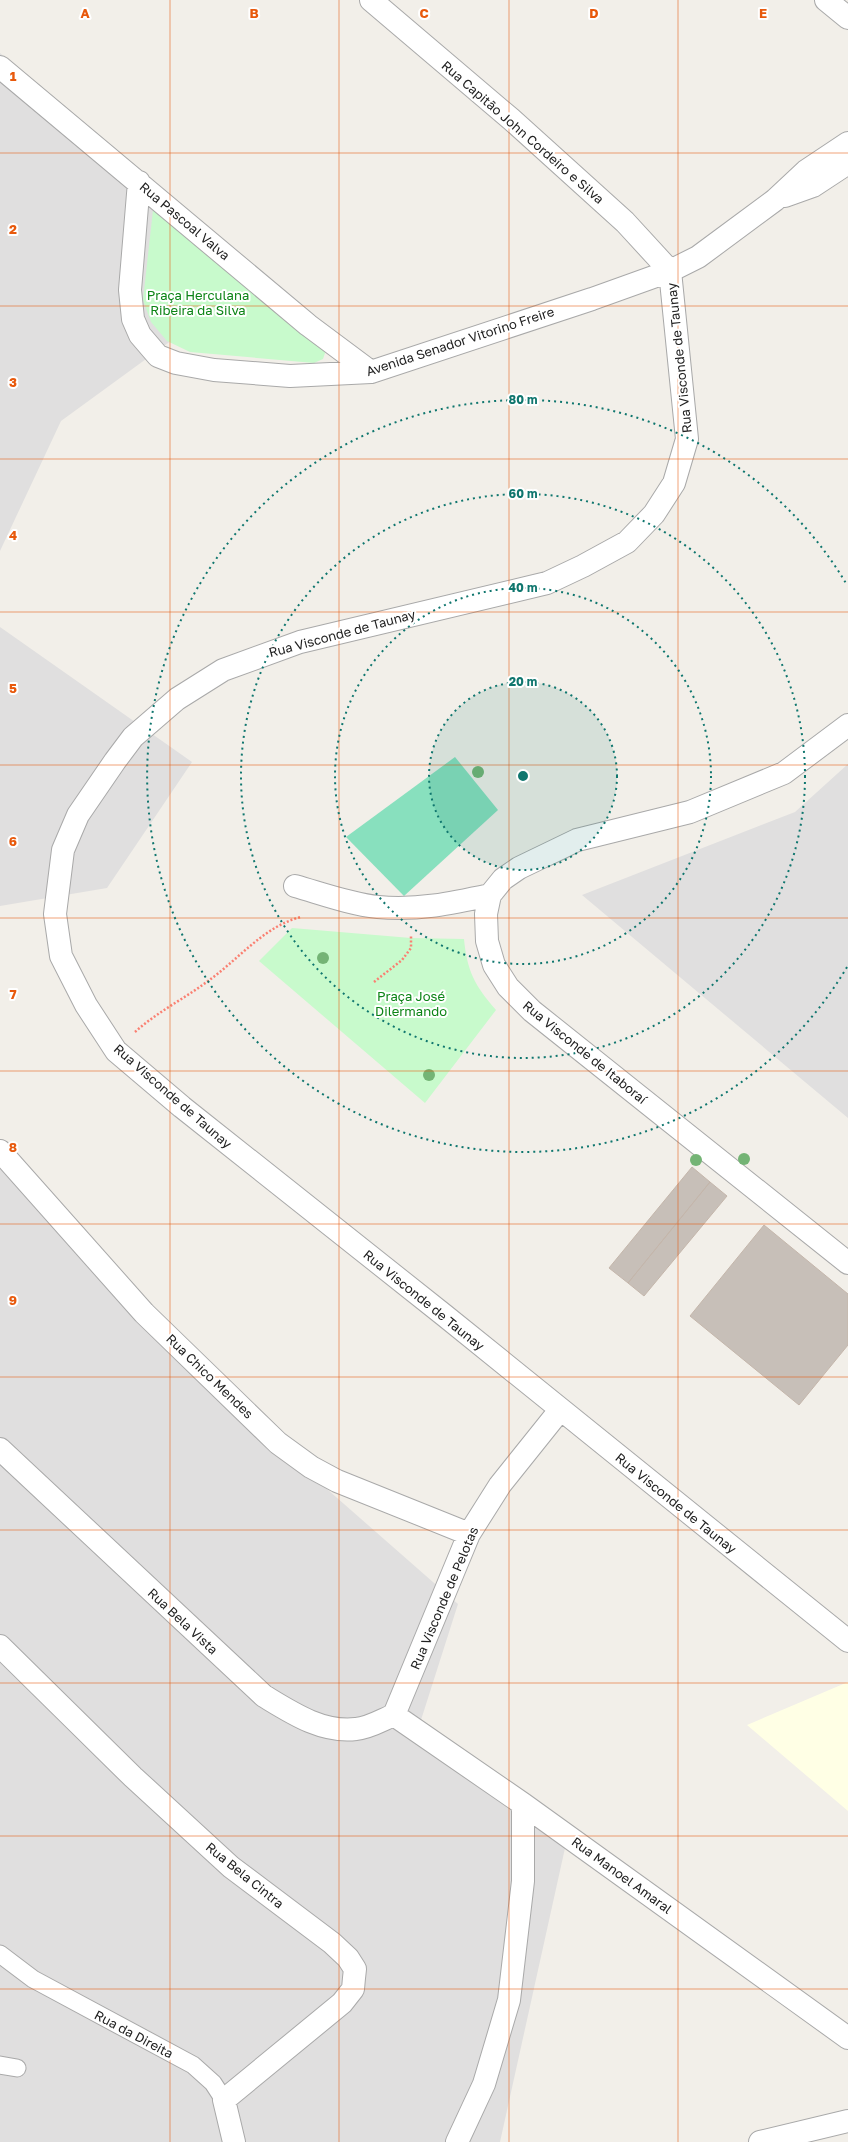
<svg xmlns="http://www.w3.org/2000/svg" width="848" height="2142" viewBox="0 0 848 2142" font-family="'Golos Text',sans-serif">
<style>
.residential{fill:#e0dfdf}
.education{fill:#ffffe5}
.park{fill:#c8facc}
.pitch{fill:#88e0be}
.building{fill:#c7bfb8;stroke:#c4b6ab}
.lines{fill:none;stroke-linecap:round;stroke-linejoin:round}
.service-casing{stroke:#a9a9a9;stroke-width:19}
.minor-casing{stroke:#a9a9a9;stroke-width:24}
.tertiary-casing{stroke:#a9a9a9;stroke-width:24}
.path{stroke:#fa8072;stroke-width:2.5;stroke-dasharray:2 2;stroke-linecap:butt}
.service{stroke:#fff;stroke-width:17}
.minor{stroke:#fff;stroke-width:22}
.tertiary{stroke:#fff;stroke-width:22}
.tree{fill:#74b475}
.grid{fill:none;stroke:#e8590c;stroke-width:1;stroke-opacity:0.55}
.ring{fill:none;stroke:#0f766e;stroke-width:2;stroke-dasharray:2 4}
.labels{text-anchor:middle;stroke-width:4;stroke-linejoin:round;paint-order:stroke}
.street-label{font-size:13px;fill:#222;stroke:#fff}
.park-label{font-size:13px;fill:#0c8416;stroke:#fff}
.grid-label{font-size:13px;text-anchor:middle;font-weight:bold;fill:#e8590c;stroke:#fff;stroke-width:4;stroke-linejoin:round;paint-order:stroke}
.centre{fill:#0f766e;stroke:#fff;stroke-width:2}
.ring-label{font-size:12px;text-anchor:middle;font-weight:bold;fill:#0f766e;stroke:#fff;stroke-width:4;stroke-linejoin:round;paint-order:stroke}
</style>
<rect width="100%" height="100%" fill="#f2efe9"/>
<path class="residential" d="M0 53 285 303 190 327 61 421 0 551Z
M0 627 192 762 107 888 0 906Z
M848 764V1118L582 895 795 812Z
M0 1144 295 1461 458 1604 421 1720 569 1830 500 2142H0Z"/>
<path class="education" d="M848 1682V1811L747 1725Z"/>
<path class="park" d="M154 201 327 347 323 359 314 363 190 352 167 341 151 322 143 300Z
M292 928 411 938 464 939C467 971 475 986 496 1010L425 1103 259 961Z"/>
<path class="pitch" d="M455 757 498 810 404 896 346 837Z"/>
<path class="building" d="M692 1167 710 1182 628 1283 609 1268Z
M710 1182 727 1196 644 1296 628 1283Z
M764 1225 848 1294V1345L799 1405 690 1316Z"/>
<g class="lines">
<defs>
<path id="service" d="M0 1954 33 1979 193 2065 213 2083 224 2100
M0 2065 17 2068"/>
<path id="minor" d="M826 0 848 18
M0 67 308 325 371 372
M139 182 130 290 133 319 140 335 158 356 176 363 214 370 290 376 371 372 592 299 670 271 687 439 674 483 654 514 627 542 583 566 547 583 300 642 223 670 177 699 133 737 115 761 78 815 63 850 55 914 61 956 86 1005 116 1051 182 1107 444 1315 848 1641
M848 725 784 773 690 812 577 840 519 868 503 879 490 895 486 914 487 941 494 965 508 987 532 1011 848 1263
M295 886C323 894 350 904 378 907 416 911 453 903 490 895
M0 1151 144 1313 278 1443 311 1467 337 1481 469 1534
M0 1449 264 1696C292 1713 322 1733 356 1729 369 1728 382 1720 394 1715
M0 1646 133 1777 231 1867 332 1943 348 1958 355 1969 354 1978 353 1989 342 2003 224 2100 234 2142
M394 1715 523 1804 848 2038
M394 1715 469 1534 500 1485 560 1410
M457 2142 484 2084 509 2000 523 1881V1804
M760 2142 848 2121"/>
<path id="tertiary" d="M371 0 511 119 625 222 670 271 698 257 775 200 806 171 848 143
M785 196 813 186 848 163"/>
</defs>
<use href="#service" class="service-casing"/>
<use href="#minor" class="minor-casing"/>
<use href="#tertiary" class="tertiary-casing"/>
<path class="path" d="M374 982 402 960 411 948V935
M135 1032C157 1012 184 999 208 981 238 960 264 926 301 917"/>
<use href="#service" class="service"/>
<use href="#minor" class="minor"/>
<use href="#tertiary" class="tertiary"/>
</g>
<g class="tree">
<circle cx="478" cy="772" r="6"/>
<circle cx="323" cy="958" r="6"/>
<circle cx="429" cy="1075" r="6"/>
<circle cx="744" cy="1159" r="6"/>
<circle cx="696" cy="1160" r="6"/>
</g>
<path class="grid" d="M170 0V2142M339 0V2142M509 0V2142M678 0V2142M0 153H848M0 306H848M0 459H848M0 612H848M0 765H848M0 918H848M0 1071H848M0 1224H848M0 1377H848M0 1530H848M0 1683H848M0 1836H848M0 1989H848"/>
<circle cx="523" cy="776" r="94" fill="#0f766e" fill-opacity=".12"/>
<g class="ring">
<circle cx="523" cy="776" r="94"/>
<circle cx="523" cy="776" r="188"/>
<circle cx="523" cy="776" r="282"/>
<path d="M847 967A376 376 0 1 1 847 585"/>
</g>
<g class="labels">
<g class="street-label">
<text transform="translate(523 132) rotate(41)" y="5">Rua Capitão John Cordeiro e Silva</text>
<text transform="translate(185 221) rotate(40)" y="5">Rua Pascoal Valva</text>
<text transform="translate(460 341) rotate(-18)" y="5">Avenida Senador Vitorino Freire</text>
<text transform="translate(679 358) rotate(-96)" y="5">Rua Visconde de Taunay</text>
<text transform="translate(342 633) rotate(-15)" y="5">Rua Visconde de Taunay</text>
<text transform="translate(585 1052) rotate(39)" y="5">Rua Visconde de Itaboraí</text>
<text transform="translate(173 1096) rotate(41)" y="5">Rua Visconde de Taunay</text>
<text transform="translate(424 1300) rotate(39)" y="5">Rua Visconde de Taunay</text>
<text transform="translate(210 1376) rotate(44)" y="5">Rua Chico Mendes</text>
<text transform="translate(676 1503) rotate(39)" y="5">Rua Visconde de Taunay</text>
<text transform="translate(444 1598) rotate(-67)" y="5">Rua Visconde de Pelotas</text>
<text transform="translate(183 1621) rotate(43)" y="5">Rua Bela Vista</text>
<text transform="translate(245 1875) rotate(39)" y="5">Rua Bela Cintra</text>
<text transform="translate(622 1875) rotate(36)" y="5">Rua Manoel Amaral</text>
<text transform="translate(134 2034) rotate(28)" y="5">Rua da Direita</text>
</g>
<g class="park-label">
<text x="198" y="300">Praça Herculana<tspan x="198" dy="15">Ribeira da Silva</tspan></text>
<text x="411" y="1001">Praça José<tspan x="411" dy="15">Dilermando</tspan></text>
</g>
</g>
<g class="grid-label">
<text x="85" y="18">A</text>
<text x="254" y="18">B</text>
<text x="424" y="18">C</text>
<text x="594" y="18">D</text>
<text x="763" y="18">E</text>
<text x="13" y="81">1</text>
<text x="13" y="234">2</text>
<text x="13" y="387">3</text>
<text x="13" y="540">4</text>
<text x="13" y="693">5</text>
<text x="13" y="846">6</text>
<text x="13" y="999">7</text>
<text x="13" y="1152">8</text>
<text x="13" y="1305">9</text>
</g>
<circle cx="523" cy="776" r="6" class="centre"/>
<g class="ring-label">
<text x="523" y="404">80 m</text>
<text x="523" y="498">60 m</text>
<text x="523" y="592">40 m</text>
<text x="523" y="686">20 m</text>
</g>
</svg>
